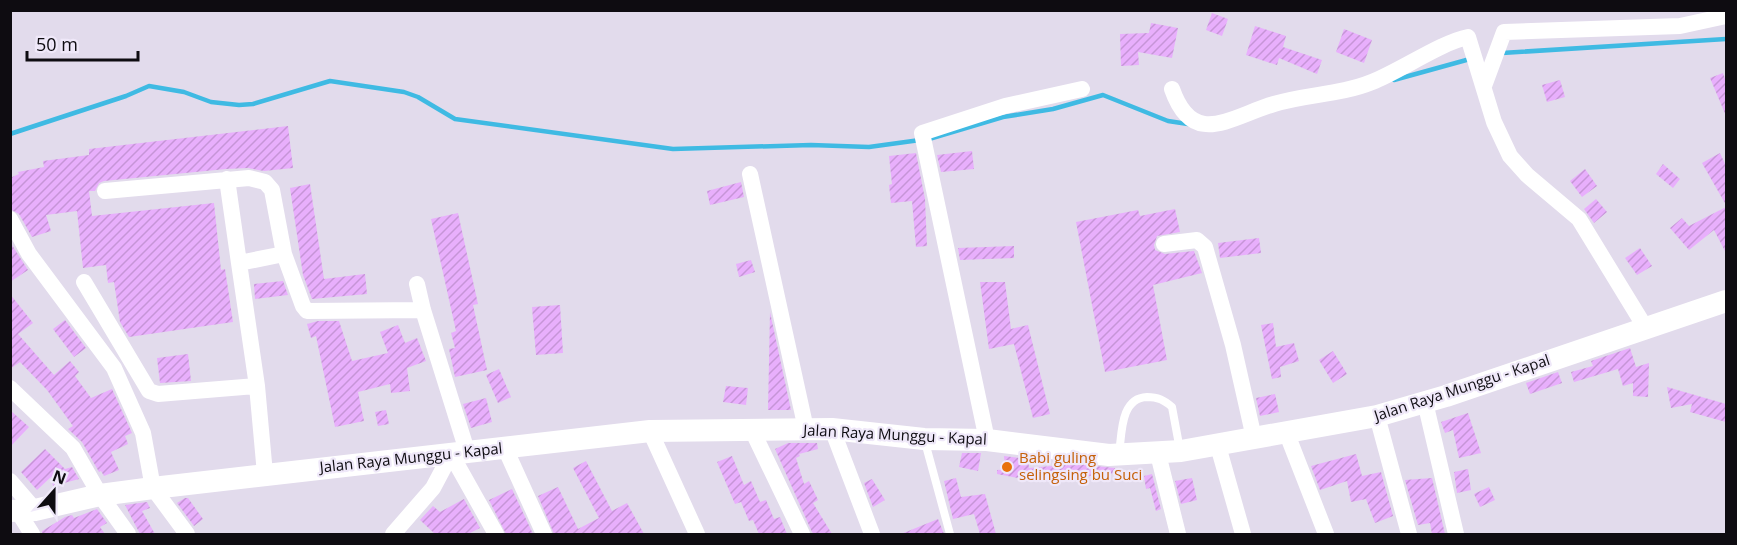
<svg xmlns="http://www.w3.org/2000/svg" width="1737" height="545" viewBox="0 0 1737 545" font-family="'Open Sans',sans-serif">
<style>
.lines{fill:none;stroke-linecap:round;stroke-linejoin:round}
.stream{stroke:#3fbae3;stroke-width:4.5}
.building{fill:url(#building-hatch)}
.lane{stroke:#fff;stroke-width:8}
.street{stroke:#fff;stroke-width:16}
.secondary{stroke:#fff;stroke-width:22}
.food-dot{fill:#e8710a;stroke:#efe8f9;stroke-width:2}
.labels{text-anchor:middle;stroke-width:4.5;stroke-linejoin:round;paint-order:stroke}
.street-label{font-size:15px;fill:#0e0c11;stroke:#efe8f9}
.food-label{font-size:15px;fill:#c56008;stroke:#efe8f9;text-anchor:start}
</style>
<defs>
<pattern id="building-hatch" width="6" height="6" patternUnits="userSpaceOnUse" patternTransform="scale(1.5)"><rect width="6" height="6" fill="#e8affc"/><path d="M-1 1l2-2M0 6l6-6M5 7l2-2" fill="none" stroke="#c695d7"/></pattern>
</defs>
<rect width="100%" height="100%" fill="#e2dbec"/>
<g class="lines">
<path class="stream" d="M1502 53 1726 39
M1394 80 1470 59
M10 134 126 96 149 86 184 92 211 102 239 105 253 104 330 81 404 92 418 97 455 119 673 149 811 145 869 147 920 140
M929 139 1003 117 1053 109 1103 95 1168 121 1188 124"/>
</g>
<path class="building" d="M1212 13 1228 19 1222 36 1206 30Z
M1151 23 1178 28 1172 58 1138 52 1139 65 1121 66 1120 34 1149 33Z
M1255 26 1286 36 1283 47 1322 60 1317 74 1279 58 1277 65 1246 55Z
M1344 29 1372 40 1364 63 1336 52Z
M1723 73 1726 82V116L1710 78Z
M1560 80 1565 97 1547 102 1542 85Z
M288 126 293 168 264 171 248 168 226 169 104 181 99 183 95 191H89L92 216 214 203 221 270 225 269 233 322 129 337 120 322 114 282 108 283 106 265 83 268 77 211 46 215 51 231 32 237 19 214 10 209V178L19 174 18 172 44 167 43 161 89 155V149Z
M972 151 974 169 941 172 937 155Z
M916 153 925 199 927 246 916 247 912 201 891 203 889 185 892 184 889 156Z
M1720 153 1726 166V205L1702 163Z
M1663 164 1680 179 1673 188 1656 174Z
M1585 169 1597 186 1582 197 1570 181Z
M741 182 744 197 710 205 707 191Z
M310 184 324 279 365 274 367 294 312 299 303 275 290 188Z
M1596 199 1607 212 1594 223 1584 209Z
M1726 207V253L1714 230 1689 250 1670 228 1682 218 1689 226Z
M1175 209 1180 232 1157 236 1154 245 1155 250 1165 254 1194 251 1202 273 1153 285 1167 360 1105 372 1076 222 1138 210 1140 216Z
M458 213 478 304 473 305 487 370 455 377 449 349 455 348 451 333 456 331 431 219Z
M1259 238 1261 253 1220 258 1218 243Z
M10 242 28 270 10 282Z
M1014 246V258L960 260 958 248Z
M1640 248 1652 266 1637 275 1625 258Z
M751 260 755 272 739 277 736 264Z
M283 281 288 295 255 299 254 284Z
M980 282H1005L1011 329 1028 325 1050 414 1033 418 1014 344 989 349Z
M10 294 33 323 18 334 54 375 70 361 79 372 75 376 91 398 112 389 132 433 125 436 128 444 111 452 119 470 104 476 101 471 99 472 82 442 68 429 73 426 47 390 20 362 10 369Z
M560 305 563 353 536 355 532 307Z
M770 312 791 410H768Z
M65 320 86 348 74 357 53 329Z
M318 321H339L352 361 388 353 380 332 398 325 405 343 417 338 426 361 407 368 410 391 391 393 390 384 358 392 364 421 335 427 316 336 311 338 307 324Z
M1273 323 1276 347 1294 343 1299 361 1280 367 1281 377 1272 379 1261 325Z
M1630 348 1636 367 1649 363 1648 397 1633 396V383L1623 386 1618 369 1574 382 1571 372 1593 366 1591 361Z
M1333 351 1347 374 1333 383 1319 360Z
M188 354 191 381 160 383 157 358Z
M499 369 511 397 498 403 486 375Z
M1558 372 1562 383 1530 394 1526 383Z
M726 386 748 388 746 405 723 402Z
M1667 387 1726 404V422L1690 412 1692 404 1671 408Z
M1275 394 1279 412 1260 416 1256 398Z
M486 398 492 422 471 428 463 404Z
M10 410 29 427 10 447Z
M386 410 389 424 378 426 375 412Z
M1468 413 1481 453 1459 458 1453 430 1445 433 1441 422Z
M788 443H817L818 449 799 454 800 456 796 458 804 484 809 481 818 500 813 503 832 534H814L812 532 775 449Z
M45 449 65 469 72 467 79 479 53 486 51 477 37 490 21 472Z
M962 453H981L978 471 959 467Z
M1356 454 1362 476 1381 472 1393 516 1375 523 1366 499 1351 502 1347 481 1320 490 1311 466Z
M732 456 744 485 751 481 760 502 766 500 774 519 780 517 787 534H759L753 520 749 521 741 502 735 504 717 462Z
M1004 456 1028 459 1029 468 1075 464 1115 468 1116 473 1039 482 997 474V470L1012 469 1005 468Z
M586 461 612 511 627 503 644 534H554L538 496 558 487 578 529 599 518 573 468Z
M1468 469 1471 490 1457 493 1454 472Z
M1152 474 1161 509 1156 511 1150 488 1146 489 1144 476Z
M956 478 961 497 985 494 996 534H980L974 514 953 519 944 481Z
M1192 478 1197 500 1181 504 1175 481Z
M1432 478 1445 534H1432L1430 523 1418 525 1405 480Z
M872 479 885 500 873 507 864 483Z
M1489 487 1495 500 1480 507 1474 494Z
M512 489 533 534H506L489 500Z
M185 498H188L203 519 194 526 177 503Z
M464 499 480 528 468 534H435L420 520 433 506 440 512Z
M147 502 150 508 142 511 155 534H140L125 505Z
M97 509 107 523 100 527 105 534H42V531L65 517 72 515 74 518Z
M938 519 944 534H901Z"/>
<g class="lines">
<path class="lane" d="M925 442 950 534
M1119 454C1122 434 1120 398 1147 397 1158 397 1164 400 1172 407L1180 450"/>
<path class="street" d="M1484 86 1504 32 1680 26 1726 16
M1172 89C1193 149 1230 117 1274 104 1306 94 1340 95 1372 82 1400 71 1442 42 1468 37L1494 122 1510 156 1527 175 1579 219 1645 327
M750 174 806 429
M227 179 239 263
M105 191 249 178 265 182 272 190 284 254 239 263 257 386 265 474
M10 219 29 254 114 368 143 433 153 488 187 534
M1164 244 1197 240 1205 247 1233 345 1254 438
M284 254 303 306 307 311 423 310
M84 282 149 391 158 394 257 386
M417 284 423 310 467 451
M10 388 73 448 100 495 128 534
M1425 402 1456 534
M1377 416 1409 534
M832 429 872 534
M752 430 802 534
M650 431 697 534
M1287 434 1326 534
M987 440 922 133 1005 106 1082 89
M1218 446 1243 534
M505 448 544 534
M451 454 496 534
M1158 454 1178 534
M10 481 35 510
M17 510 32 534
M393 534 433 488 451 454"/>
<path class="secondary" d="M10 511 35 510 100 495 153 488 650 431 832 429 924 439 987 440 1109 455 1181 451 1377 416 1446 396 1726 301"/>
</g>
<circle class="food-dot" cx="1007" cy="467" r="6"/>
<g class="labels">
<g class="street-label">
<text transform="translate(1462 388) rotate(-18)" y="5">Jalan Raya Munggu - Kapal</text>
<text transform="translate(895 435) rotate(3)" y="5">Jalan Raya Munggu - Kapal</text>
<text transform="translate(411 458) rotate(-6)" y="5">Jalan Raya Munggu - Kapal</text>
</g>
<g class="food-label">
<text x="1019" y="463">Babi guling<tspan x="1019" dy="17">selingsing bu Suci</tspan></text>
</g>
</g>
<rect width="1737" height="545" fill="none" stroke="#0e0c11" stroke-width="24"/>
<g transform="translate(54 491) rotate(21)" stroke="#efe8f9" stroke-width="4.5" paint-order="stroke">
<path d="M0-4.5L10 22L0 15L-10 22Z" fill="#0e0c11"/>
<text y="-9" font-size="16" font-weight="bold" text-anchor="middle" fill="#0e0c11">N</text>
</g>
<path d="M27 51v9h111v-9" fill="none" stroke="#0e0c11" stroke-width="3"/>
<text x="36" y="51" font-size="18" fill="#0e0c11" stroke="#efe8f9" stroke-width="4.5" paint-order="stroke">50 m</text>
</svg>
